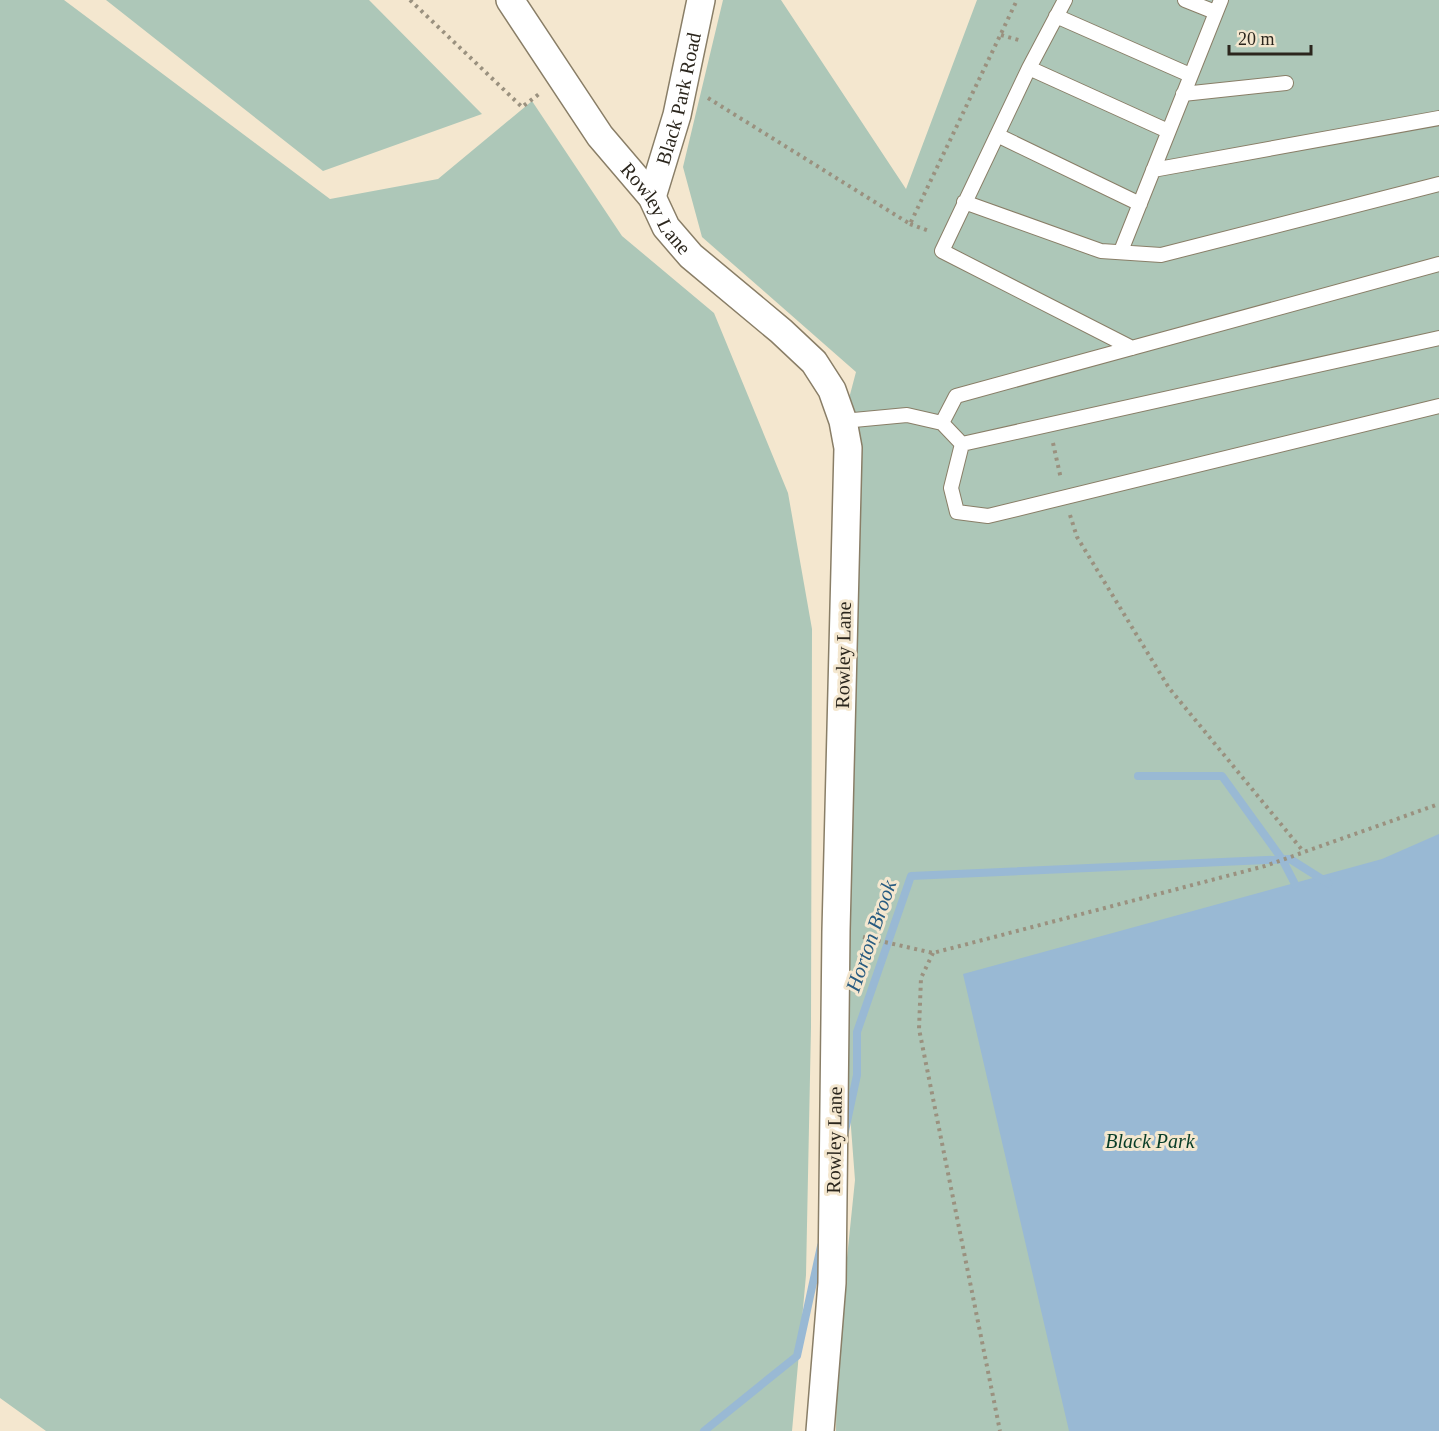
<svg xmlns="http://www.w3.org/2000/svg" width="1439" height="1431" viewBox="0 0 1439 1431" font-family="Georgia,serif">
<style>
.green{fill:#adc7b8}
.water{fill:#99b9d4}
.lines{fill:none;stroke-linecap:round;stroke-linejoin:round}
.stream{stroke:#99b9d4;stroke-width:8}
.service-casing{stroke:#897e67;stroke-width:16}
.minor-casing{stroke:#897e67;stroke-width:30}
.path{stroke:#9a917f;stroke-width:4;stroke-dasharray:3 4.5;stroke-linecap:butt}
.service{stroke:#fff;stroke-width:14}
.minor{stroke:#fff;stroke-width:27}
.labels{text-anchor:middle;stroke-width:6;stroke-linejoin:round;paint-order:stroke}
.street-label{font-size:20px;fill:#2b261d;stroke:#f4e7cf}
.park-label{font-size:20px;font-style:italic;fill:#083d27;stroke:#f4e7cf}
.water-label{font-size:21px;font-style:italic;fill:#285b80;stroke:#f4e7cf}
</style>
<rect width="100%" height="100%" fill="#f4e7cf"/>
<path class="green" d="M0 0H64L330 199 438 179 532 101 622 236 714 313 788 493 812 629 811 1027 806 1275 792 1431H46L0 1398Z
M106 0H369L482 114 323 171Z
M723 0H781L906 189 977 0H1439V1431H836L837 1355 855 1180 836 931 843 421 856 372 702 237 683 167Z"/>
<path class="water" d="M1439 834V1431H1069L963 974 1382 859Z"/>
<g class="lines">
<path class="stream" d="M1138 776H1222L1282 859 1295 884
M845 1131 857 1075V1032L911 876 1290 859 1328 883
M704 1431 797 1356 821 1246"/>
<defs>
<path id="service" d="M1065 0 1029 68 942 251 1132 348
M1185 0 1215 12
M1056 16 1190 75
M1029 68 1168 131
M1183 94 1286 83
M997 135 1140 204
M1153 170 1439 118
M964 202 1101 251 1161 255 1439 184
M1121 251 1221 0
M843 421 907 415 942 423 962 444 1439 338
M942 423 956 396 1439 264
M962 444 951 488 957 512 988 516 1439 406"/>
<g id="minor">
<path id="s1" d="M510 0 600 136 652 197 666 227 691 256 781 331 814 362 832 390 843 421 848 448 836 931 832 1283 820 1431"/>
<path id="s2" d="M652 197 677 115 701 0"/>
</g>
</defs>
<use href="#service" class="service-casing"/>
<use href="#minor" class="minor-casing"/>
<path class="path" d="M410 0 522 107 539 94
M1001 35 1022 41
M708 98 910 224 1017 0
M910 224 929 231
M1053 443 1061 479
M1070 515 1077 537 1169 688 1303 851
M863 937 933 953 1265 866 1439 804
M933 953 921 978 919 1029 1000 1431"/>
<use href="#service" class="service"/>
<use href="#minor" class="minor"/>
</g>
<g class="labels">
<g class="street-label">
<text dy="7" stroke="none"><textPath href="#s2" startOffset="102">Black Park Road</textPath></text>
<text dy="7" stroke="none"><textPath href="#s1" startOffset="255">Rowley Lane</textPath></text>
<text transform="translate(843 655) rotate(-89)" y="7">Rowley Lane</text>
<text transform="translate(834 1140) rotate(-89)" y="7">Rowley Lane</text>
</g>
<g class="park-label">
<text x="1150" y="1148">Black Park</text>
</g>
<g class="water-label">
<text transform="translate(871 936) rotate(-71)" y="7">Horton Brook</text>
</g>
</g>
<path d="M1229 45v9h82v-9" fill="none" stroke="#2b261d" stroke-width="3"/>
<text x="1238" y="45" font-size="18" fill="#2b261d" stroke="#f4e7cf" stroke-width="4.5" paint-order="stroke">20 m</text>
</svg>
